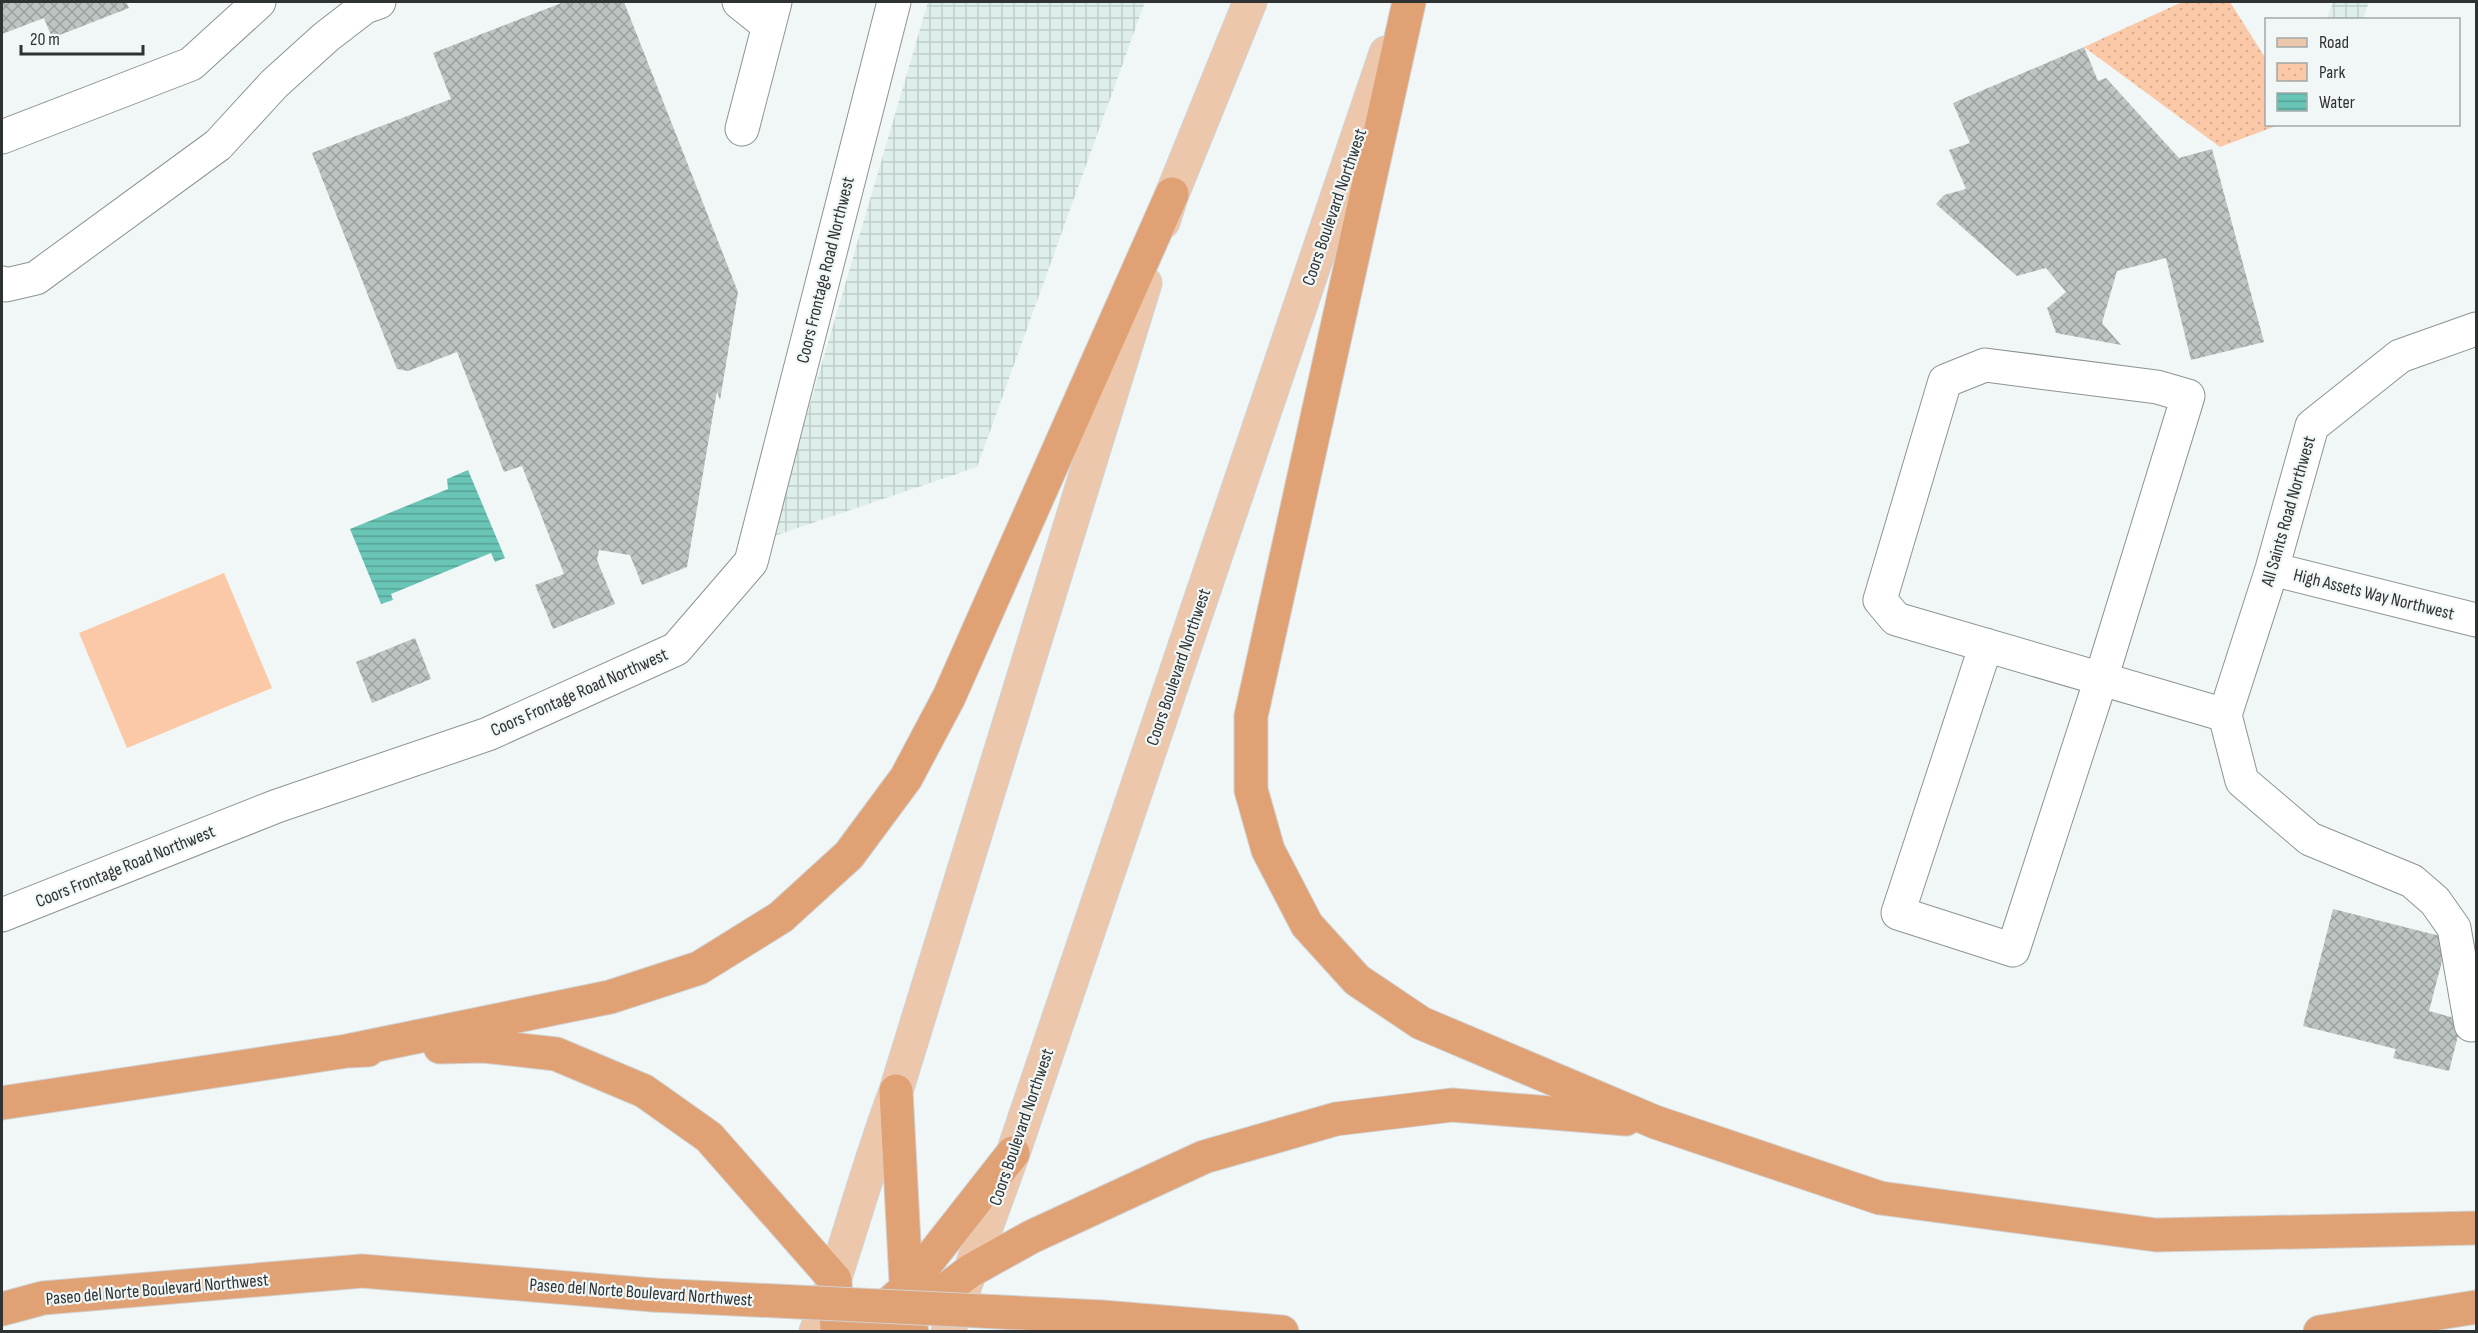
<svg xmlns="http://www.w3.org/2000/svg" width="2478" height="1333" viewBox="0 0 2478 1333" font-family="'Sofia Sans Condensed',sans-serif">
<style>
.industrial{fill:url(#industrial-grid)}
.park{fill:url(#park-dots)}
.pitch{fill:#fbc9a8}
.water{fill:url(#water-rules)}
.building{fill:url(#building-cross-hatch)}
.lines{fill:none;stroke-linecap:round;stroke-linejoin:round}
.minor-casing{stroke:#8d9493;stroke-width:35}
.major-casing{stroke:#d1d2d2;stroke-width:35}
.highway-casing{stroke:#d1d2d2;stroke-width:35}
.minor{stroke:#fff;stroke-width:33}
.major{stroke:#ecc7ac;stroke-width:33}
.highway{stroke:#e0a175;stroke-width:33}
.highway-bridge-casing{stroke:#d1d2d2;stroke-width:35;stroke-linecap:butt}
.highway-bridge{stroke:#e0a175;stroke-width:33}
.labels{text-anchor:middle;stroke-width:4.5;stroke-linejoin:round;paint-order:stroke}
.street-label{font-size:18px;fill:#2f3232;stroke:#f0f7f6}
</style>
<defs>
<pattern id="industrial-grid" width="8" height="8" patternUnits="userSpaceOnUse" patternTransform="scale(1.5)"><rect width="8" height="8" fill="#deefeb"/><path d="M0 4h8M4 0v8" fill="none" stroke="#bfcdca"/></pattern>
<pattern id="park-dots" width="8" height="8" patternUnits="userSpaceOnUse" patternTransform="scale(1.5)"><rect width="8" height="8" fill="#fbc9a8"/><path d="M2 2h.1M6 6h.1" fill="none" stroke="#d7ad91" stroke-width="1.8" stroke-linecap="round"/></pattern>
<pattern id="water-rules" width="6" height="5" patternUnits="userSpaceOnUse" patternTransform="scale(1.5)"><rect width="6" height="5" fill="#69c5b6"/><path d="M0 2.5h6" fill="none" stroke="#57a195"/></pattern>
<pattern id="building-cross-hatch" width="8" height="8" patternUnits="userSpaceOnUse" patternTransform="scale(1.5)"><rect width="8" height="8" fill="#bdc4c2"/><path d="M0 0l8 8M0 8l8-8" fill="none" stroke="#9aa09e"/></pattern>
</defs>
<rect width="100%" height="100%" fill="#f0f7f6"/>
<path class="industrial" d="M928 2H1145L977 467 771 537Z
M2333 2H2369L2363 19H2327Z"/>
<path class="park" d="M2182 2H2230L2266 59V124L2276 126 2220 147 2084 47Z"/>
<path class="pitch" d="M224 573 272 688 127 748 79 633Z"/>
<path class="water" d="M468 470 505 558 495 562 491 553 391 594 393 600 381 604 350 529 448 489 447 479Z"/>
<path class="building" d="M2 2H126L129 8 52 38 44 18 2 34Z
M564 2H624L738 292 720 400 717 391 687 567 642 585 630 555 599 550 597 560 615 604 553 629 535 585 564 574 522 466 504 472 457 352 408 371 397 369 312 153 451 99 433 53Z
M2084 47 2098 81 2106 78 2179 158 2212 149 2264 342 2191 360 2166 258 2117 271 2102 323 2121 345 2056 333 2047 308 2066 292 2046 268 2017 276 1936 204 1944 195 1966 189 1949 150 1970 143 1953 103Z
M415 638 431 679 372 703 356 662Z
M2333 909 2448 938 2429 1011 2462 1020 2449 1071 2393 1058 2396 1049 2303 1026Z"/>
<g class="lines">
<defs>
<path id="minor" d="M739 2 769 26
M742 129 775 2
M2 137 191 64 259 2
M2 283 6 285 36 278 218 145 274 84 326 37 365 7 379 2
M2272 569 2476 620
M1986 645 1898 913 2013 950 2101 679 2188 396 2157 387 1985 365 1945 381 1880 600 1896 619 2225 715
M2 915 277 806 488 734 676 649 751 562 894 2
M2471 1025 2454 928 2435 901 2412 881 2310 839 2242 781 2225 715 2272 569 2312 426 2400 356 2476 329"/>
<path id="major" d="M1163 222 1172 194 1250 2
M816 1332C846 1252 866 1170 896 1091L1145 283
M948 1332 1013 1153 1386 53"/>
<path id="highway" d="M1409 2 1251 716V790L1268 850 1307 925 1357 980 1421 1023 1655 1122 1880 1198 2156 1235 2476 1228
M440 1047 484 1046 556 1054 644 1091 709 1137 835 1280 837 1332
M347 1051 610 997 699 968 781 917 849 855 906 778 949 697 1172 194
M896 1091 908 1319 912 1332
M2 1103 347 1051 368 1050
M2 1309 43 1298 362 1271 653 1295
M1102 1317 1282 1332
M857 1332 907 1288 1013 1153
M897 1332 908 1319 970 1271 1031 1237 1204 1157 1336 1119 1452 1105 1626 1119
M2320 1332 2476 1307"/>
</defs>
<use href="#minor" class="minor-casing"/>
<use href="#major" class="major-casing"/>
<use href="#highway" class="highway-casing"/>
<use href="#minor" class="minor"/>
<use href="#major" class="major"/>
<use href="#highway" class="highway"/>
<defs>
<path id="highway-bridge" d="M653 1295 1102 1317"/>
</defs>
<use href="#highway-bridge" class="highway-bridge-casing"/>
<use href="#highway-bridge" class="highway-bridge"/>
</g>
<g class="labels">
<g class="street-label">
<text transform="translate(1334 207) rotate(-71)" y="6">Coors Boulevard Northwest</text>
<text transform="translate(825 270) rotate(-76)" y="6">Coors Frontage Road Northwest</text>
<text transform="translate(2288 511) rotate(-74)" y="6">All Saints Road Northwest</text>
<text transform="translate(2374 594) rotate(14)" y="6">High Assets Way Northwest</text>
<text transform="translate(1178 667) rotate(-71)" y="6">Coors Boulevard Northwest</text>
<text transform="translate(579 692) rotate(-24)" y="6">Coors Frontage Road Northwest</text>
<text transform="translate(125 866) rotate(-22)" y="6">Coors Frontage Road Northwest</text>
<text transform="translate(1021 1127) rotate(-71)" y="6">Coors Boulevard Northwest</text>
<text transform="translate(157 1289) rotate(-5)" y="6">Paseo del Norte Boulevard Northwest</text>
<text transform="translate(641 1292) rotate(4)" y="6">Paseo del Norte Boulevard Northwest</text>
</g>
</g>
<rect width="2478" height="1333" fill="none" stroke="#2f3232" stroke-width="6"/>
<rect x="2265" y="18" width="195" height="108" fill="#f0f7f6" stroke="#a3a8a8" stroke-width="1.5"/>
<rect x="2277" y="38" width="30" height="9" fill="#ecc7ac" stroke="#a3a8a8" stroke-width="1.5"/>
<text x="2319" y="48" font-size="18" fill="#2f3232">Road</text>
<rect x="2277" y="63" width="30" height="18" fill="url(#park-dots)" stroke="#a3a8a8" stroke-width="1.5"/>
<text x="2319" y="78" font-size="18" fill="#2f3232">Park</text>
<rect x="2277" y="93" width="30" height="18" fill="url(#water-rules)" stroke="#a3a8a8" stroke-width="1.5"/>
<text x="2319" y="108" font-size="18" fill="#2f3232">Water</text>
<path d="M21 45v9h122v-9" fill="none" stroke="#2f3232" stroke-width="3"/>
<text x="30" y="45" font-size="18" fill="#2f3232" stroke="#f0f7f6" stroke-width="4.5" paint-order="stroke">20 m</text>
</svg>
